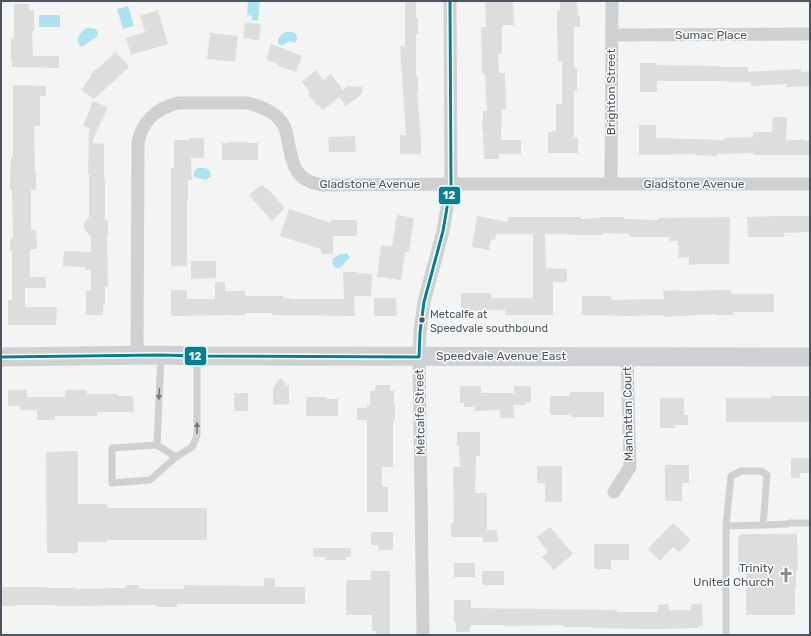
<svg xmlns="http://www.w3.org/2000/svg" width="811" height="636" viewBox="0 0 811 636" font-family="Rubik,sans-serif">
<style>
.water{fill:#aee2f0}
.building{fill:#ddddde}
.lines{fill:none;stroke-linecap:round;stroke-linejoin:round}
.service{stroke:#ced0d2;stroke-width:7}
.minor{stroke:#ced0d2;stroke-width:13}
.secondary{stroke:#ced0d4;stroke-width:19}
.bus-1-casing{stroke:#fff;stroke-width:6}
.bus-1{stroke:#008290;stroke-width:3}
.oneway{fill:#727b83}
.bus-dot{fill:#4a5661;stroke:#fff;stroke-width:1.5}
.labels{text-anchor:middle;stroke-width:3;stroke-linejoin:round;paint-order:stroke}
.bus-label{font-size:11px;fill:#4a5661;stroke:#fff;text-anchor:start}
.street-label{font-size:12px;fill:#4a5661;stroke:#fff}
.poi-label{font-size:12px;fill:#4a5661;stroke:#fff;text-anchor:end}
.line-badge{stroke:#fff;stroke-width:1.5}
.badge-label{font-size:11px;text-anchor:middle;font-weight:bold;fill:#fff}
</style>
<rect width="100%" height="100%" fill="#f4f4f4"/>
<path class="water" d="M248 1H260L258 21 252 20V16L247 15Z
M128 6 134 26 123 29 117 9Z
M39 15H60V27H39Z
M86 28H90L96 29 98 34 96 38C89 40 88 44 82 47 73 41 80 33 86 28Z
M286 32C292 31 297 32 297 39L296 41V42L294 43V42L289 41C284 45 278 49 278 39L282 34Z
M198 168C205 168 210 167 211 176L206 180 194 177V171Z
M347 253 350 258C344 261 344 269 335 268L333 265 332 259 340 254H345Z"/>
<path class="building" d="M405 1H416V18H418V34L416 33V76H418V94H417L421 137V154H400V135H406L400 46H405Z
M485 1H513L514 25H502V54H498L499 73H505L506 109H502L501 140H521V154H499V159H484L483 130H482L483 111H487L485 74H482L481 27H486Z
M560 1H577L578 16 580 15V27H574V68H577V91H574V137H578V153H548V132L556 131V104H562V61H558L557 27V10H560Z
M14 4H29V10H34V31H32L33 56H59V68L12 67V60H11V38H14Z
M158 10 168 44 131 55 126 38 145 32 140 16Z
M245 22 261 24 259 40 243 38Z
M210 33 238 36 235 62 207 59Z
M271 44 302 56 296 72 278 66 279 64 266 60Z
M116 52 129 67 94 99 81 90 91 76 90 75Z
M640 63H657V65L719 66V67H748V72L801 69V72L810 71V86L786 87V84L751 86V82H726L727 81H657V92H640Z
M316 70 323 80 331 74 343 90 348 86 362 87V94L346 106 339 97 323 110 319 105 318 106 308 94 310 92 302 82Z
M13 85 46 86V96H40V126H34L35 171H36V190H31V230H36L37 249H30V277H46V288H25V307H57L56 325H8V300H12V250H10V239L13 238 12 190H10V178L11 157H13Z
M93 101 108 107 102 121H101L92 143 104 144V179H105V220H108V236L107 235 108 287H105V305H103V315H86V291H91V270H85V267L63 266 64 251 91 252V237L84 229V223L89 217V174H88L89 128 83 126Z
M773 117H787L786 140H805V141L810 140V155H753V153L717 154V156L696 155V154L639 155V125H656V138L724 140V138L753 137V132H772Z
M355 136 356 152H329L328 137Z
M190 138H204V158H191L192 180H188V200H187V266H171V168H174V140H190Z
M229 142H248V143H258V160H222V143H229Z
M262 184 266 189 267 188 285 208 272 221 249 195Z
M289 209 331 223V220H357V236H333V254H321V249L280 236Z
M397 215 414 218 409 252H405L401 280 377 277 381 246H392Z
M477 216 508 222V217H581V219L600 218V217H624V219L658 220V218L730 217 729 264H700L689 265V257L679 258 678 241H670V237H630V234L603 233V235H569V234H545L546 268 567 269V282H553V315H505V310L461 311V293H491V298H533V234H496L495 240 491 239 489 250 472 247Z
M780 216H810V232L784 233V237H748L747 217Z
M191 261H216V278L191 279Z
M343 272H358V273L372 274 371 296H354L355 316 272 315V313H245V315L171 316V290H187V299H215V282H225V291H245V296H283V298H290V299H344Z
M678 290V291L731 290V294H774V312H734V315H716V314L664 317V315L628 316 582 315V296H611V300L664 299 663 291Z
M374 298H396L397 316H374Z
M281 377 286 385H289V404L273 405V388Z
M375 385H390V391H394V405H395V420H393V467H382V487H388V512H367V420H357V408H367V405H370V391H375Z
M460 386H481V393H514V386H531V402H526V405H513L514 418H500V410L474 411V407H464V403H460Z
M8 390H27V397H65V390H87V394H118V396H133L134 412H97V416H55V420H37V410H20V406H8Z
M570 392H604V417H570V415H550V396H570Z
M234 393H248V411H234Z
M771 396H810V422H726V398H771Z
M306 397H327V399H338V416H306Z
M660 398H684V415H688V425H675V428H660Z
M457 432H480V456H476L475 493H487V530H497L498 542H483V537H452V535H451V524H452V522H454L453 467H460L459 446H457Z
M78 451V504H107V508H207V540H107V542H78V553H47L46 452Z
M791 458H810V473H800V478H791Z
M665 465H689V483H682V501H665Z
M537 466H562V502H545V483H537Z
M673 523 691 540 679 552 673 547 660 561 648 549Z
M550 527 573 554 554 570 542 557 548 552 537 537Z
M371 532H393V550H378V545H371Z
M740 534H797L798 570 796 571V588H795V615H746V573H738V537L740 536Z
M594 544H629V560H611V569H594Z
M313 548H351V557H346V560H326V557H313Z
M454 563H475V577H454Z
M371 571H390V635H376V631H372V615H346V582H347V580H371Z
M482 571H504V585H482Z
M264 578H275V587H305V604H177V607H156V605L55 606V605H16V606H1V587H47V588H77V589L120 588H126V585H139V588H143V589H184V585L264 586Z
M454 600H471V608L617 610V612H658V605L668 604 669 610H691V604H702L703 626H698V628L653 629 593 628V627H564V625L505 626V625H470V632H456V623H454Z"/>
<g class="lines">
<path class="service" d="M157 445 161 355
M176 457 157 445 112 448V483L150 480 176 457 192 447 197 436V358
M790 523H810
M763 525 787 524
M726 526 763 525 767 475 761 471H741L731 476 726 526V635"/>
<path class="minor" d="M612 35 810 34
M611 184 612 1
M137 355 138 143C142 121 157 108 178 103H248C262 107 277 112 284 126 286 130 287 136 288 141 293 166 295 181 323 185L463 184H810
M614 492 630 467 627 356
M423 635 419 357 420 332 424 302 443 231 451 184 450 1"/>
<path class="secondary" d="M1 357 161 355 197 356 810 357"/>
<defs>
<path id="bus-1" d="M1 357 161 355 197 356 419 357 420 332 424 302 443 231 451 184 450 1"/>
</defs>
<use href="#bus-1" class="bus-1-casing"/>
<use href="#bus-1" class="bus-1"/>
</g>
<defs><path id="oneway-solid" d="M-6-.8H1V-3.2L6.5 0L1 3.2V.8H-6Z"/></defs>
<g class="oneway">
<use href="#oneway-solid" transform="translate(159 394) rotate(93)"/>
<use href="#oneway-solid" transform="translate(197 428) rotate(-90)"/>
</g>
<defs>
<symbol id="church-bare" viewBox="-9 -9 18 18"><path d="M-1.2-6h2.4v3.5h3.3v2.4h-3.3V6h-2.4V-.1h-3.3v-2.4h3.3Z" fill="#868d94" stroke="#fff" stroke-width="2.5" paint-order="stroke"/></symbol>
</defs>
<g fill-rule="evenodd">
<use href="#church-bare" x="775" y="564" width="22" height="22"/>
</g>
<circle class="bus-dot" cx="422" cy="320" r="3.5"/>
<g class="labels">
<g class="bus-label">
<text x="430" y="318">Metcalfe at<tspan x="430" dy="14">Speedvale southbound</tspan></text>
</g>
<g class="street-label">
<text x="711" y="39">Sumac Place</text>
<text transform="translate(611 92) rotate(-90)" y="4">Brighton Street</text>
<text x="370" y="188">Gladstone Avenue</text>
<text x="694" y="188">Gladstone Avenue</text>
<text x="501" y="360">Speedvale Avenue East</text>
<text transform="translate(420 412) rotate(-91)" y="4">Metcalfe Street</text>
<text transform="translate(628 414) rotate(-91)" y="4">Manhattan Court</text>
</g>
<g class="poi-label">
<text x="774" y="572">Trinity<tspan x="774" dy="14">United Church</tspan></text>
</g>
</g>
<g class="line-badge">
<rect x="438" y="186" width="23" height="19" rx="4" fill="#008290"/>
<rect x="184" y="346" width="23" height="20" rx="4" fill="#008290"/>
</g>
<g class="badge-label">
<text x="449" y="199">12</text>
<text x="195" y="360">12</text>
</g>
<rect width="811" height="636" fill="none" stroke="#4a5661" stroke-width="4"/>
</svg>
